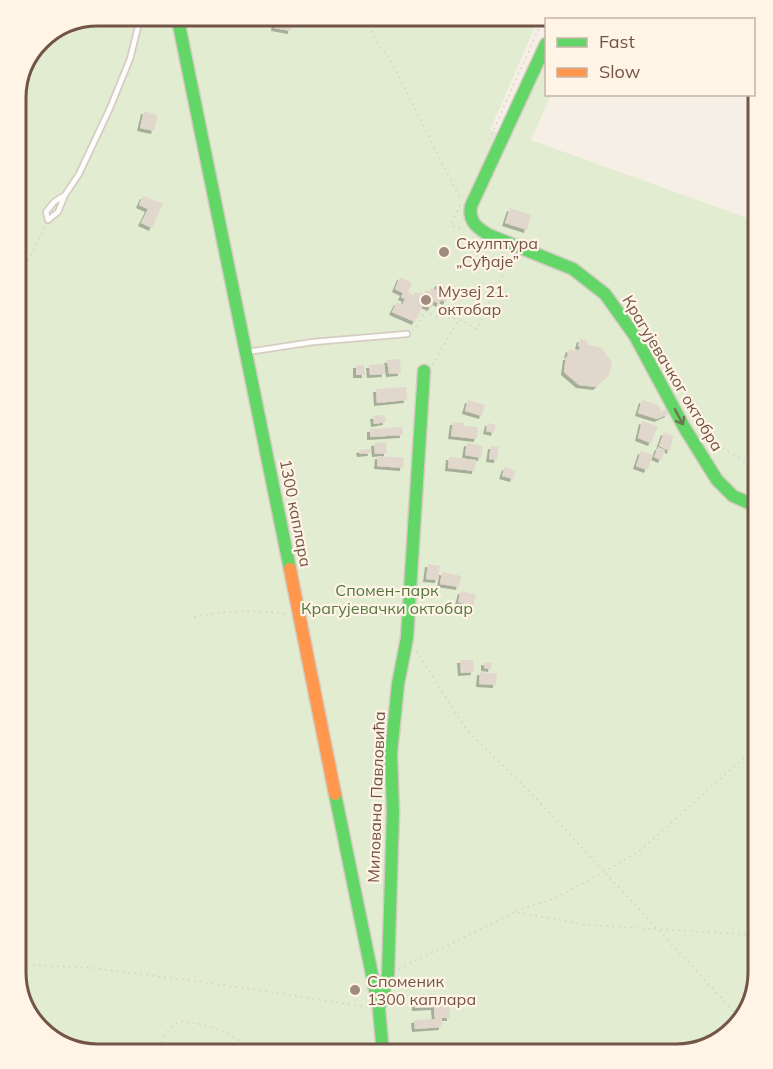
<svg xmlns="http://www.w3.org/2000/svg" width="773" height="1069" viewBox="0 0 773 1069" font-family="Mulish,sans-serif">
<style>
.green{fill:#e2ecd0}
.building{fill:#e2d7cd;filter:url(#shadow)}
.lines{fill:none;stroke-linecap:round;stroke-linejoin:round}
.lane-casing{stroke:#d7ccc4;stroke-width:8}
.street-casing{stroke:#d7ccc4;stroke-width:11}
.fast-casing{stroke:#d6cbc2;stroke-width:15}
.slow-casing{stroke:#d6cbc2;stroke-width:15}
.path{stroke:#d7cec9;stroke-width:1.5;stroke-dasharray:1.5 4.5;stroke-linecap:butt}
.lane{stroke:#fefdfb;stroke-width:4.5}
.street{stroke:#fefdfb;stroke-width:8}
.fast{stroke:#63d668;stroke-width:12}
.slow{stroke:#ff974d;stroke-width:12}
.oneway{stroke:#6f754f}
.poi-dot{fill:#a18b7e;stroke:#fff4e6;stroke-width:2}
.labels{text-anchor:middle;stroke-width:4.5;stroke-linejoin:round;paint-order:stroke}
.poi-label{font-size:16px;fill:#735547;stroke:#fff4e6;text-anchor:start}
.street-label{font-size:16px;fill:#735547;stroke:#fff4e6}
.park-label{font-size:16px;fill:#52783f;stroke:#fff4e6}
.rim{fill:none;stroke:#735547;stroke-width:3}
</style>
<defs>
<filter id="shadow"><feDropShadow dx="-3" dy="3" stdDeviation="0" flood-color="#0004"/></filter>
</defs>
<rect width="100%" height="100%" fill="#f6efe5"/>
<path class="green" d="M98 15H529L539 17 490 130 504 135 546 37V94L551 95 531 140 758 222V972L747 1013 717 1043 676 1054H93L56 1043 26 1013 15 971V92L43 36Z"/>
<path class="building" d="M600 15H613L623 20H598Z
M276 17 292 20 291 31 274 28Z
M144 111 158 115 154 131 140 128Z
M15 188 24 190 20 212 15 211Z
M143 196 163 204 152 228 141 223 148 209 139 205Z
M510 208 531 215 527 230 505 223Z
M400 277 412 283 408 292 413 295 415 292 424 294 425 290 429 292 431 288 436 290 438 283 451 290 446 302 441 300 439 304 434 301 431 308 423 305 415 322 392 312 397 302 402 305 405 299 401 297 403 293 395 289Z
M580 339 587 341 588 345 602 348 612 363 609 375 596 387 579 385 564 372 566 357 570 356 567 355 569 349 576 351 581 348 578 346Z
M400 359 401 373 389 374 387 360Z
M384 364 385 374 370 375 369 365Z
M356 365H364L365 375H356Z
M406 387 407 400 377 403 376 389Z
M468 400 485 405 482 416 465 411Z
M642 400 658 405V407L661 408 660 412 666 409 668 414 657 419 638 413Z
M385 415 386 422 374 424 373 416Z
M642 421 658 426 651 443 638 438Z
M453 422 464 423V426L478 427 477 439 451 436Z
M488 423 496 425 494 433 486 431Z
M402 427 403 435 370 437V429Z
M664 432 673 436 670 451 659 446Z
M386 442 387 453 375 454 374 443Z
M467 443 483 446 481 458 465 455Z
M491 446 499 447 497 460 489 459Z
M658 447 665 450 661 460 654 457Z
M370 449 371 453 360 454 359 450Z
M641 451 653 455 647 470 636 466Z
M378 456 404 458 403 468 377 466Z
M449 457 476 460 475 471 448 468Z
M505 467 516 471 513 479 502 476Z
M428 564 440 566 438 580 426 579Z
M442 572 461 576 459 587 440 584Z
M461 591 476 595 473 606 458 602Z
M460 660H473L474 672 461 673Z
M484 662 492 663 491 669 484 668Z
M480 672 497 674 496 685 479 684Z
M434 994V999L449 998 450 1018H442V1027L415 1029 414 1020 435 1019 434 1007 415 1008 414 995Z"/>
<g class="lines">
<defs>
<path id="lane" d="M65 195 54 202 46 212 48 220 58 212 65 195 79 174 110 108 130 59 141 15
M247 352 313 342 407 334"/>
<path id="street" d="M558 20 560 15"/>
<path id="fast" d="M177 15 290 569
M546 44 471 206C468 221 477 228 489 235L573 269 605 294 635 336 684 427 717 480 733 496 758 507
M335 794 379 1009 383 1054
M381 1003 388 975 393 812 391 753 398 684 407 638 424 371"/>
<path id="slow" d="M290 569 335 794"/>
</defs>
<use href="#lane" class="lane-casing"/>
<use href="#street" class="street-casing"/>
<use href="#fast" class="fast-casing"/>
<use href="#slow" class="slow-casing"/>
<path class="path" d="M363 15 378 44 390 59 461 200
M489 140 545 15
M460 205 451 225 464 231
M15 288 45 226
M432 305 458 319
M412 330 416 328 425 311 437 317 458 319
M432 365 459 319 477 329 505 269 506 262 502 252
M702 436 753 466 758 467
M194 617C226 610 256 610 288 614
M416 651 466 729 532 794 741 1019
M516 911 553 899 604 872 641 850 758 745
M15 964 94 968 231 986 367 1007
M399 969 515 912 588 925 758 935
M158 1054C162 1040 167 1029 179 1021 207 1024 234 1031 252 1054"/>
<use href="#lane" class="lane"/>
<use href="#street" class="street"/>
<use href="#fast" class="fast"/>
<use href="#slow" class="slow"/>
</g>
<defs><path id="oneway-shaft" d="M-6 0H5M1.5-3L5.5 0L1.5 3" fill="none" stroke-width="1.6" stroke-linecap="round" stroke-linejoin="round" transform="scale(1.5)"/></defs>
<use class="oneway" href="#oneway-shaft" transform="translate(679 417) rotate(62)"/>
<g class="poi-dot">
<circle cx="444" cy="252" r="6"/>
<circle cx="426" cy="300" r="6"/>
<circle cx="355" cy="990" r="6"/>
</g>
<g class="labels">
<g class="poi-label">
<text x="456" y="249">Скулптура<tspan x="456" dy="18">„Суђаје”</tspan></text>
<text x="438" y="297">Музеј 21.<tspan x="438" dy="18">октобар</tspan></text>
<text x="367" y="987">Споменик<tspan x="367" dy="18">1300 каплара</tspan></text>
</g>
<g class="street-label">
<text transform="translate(673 373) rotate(59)" y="6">Крагујевачког октобра</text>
<text transform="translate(296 513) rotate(79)" y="6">1300 каплара</text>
<text transform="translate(376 797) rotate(-88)" y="6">Милована Павловића</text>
</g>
<g class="park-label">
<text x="387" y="596">Спомен-парк<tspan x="387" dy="18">Крагујевачки октобар</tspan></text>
</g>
</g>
<path d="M0 0H773V1069H0ZM98 26H676A72 72 0 0 1 748 98V972A72 72 0 0 1 676 1044H98A72 72 0 0 1 26 972V98A72 72 0 0 1 98 26Z" fill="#fff4e6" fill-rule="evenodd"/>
<path class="rim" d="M98 26H676A72 72 0 0 1 748 98V972A72 72 0 0 1 676 1044H98A72 72 0 0 1 26 972V98A72 72 0 0 1 98 26Z"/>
<rect x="545" y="18" width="210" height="78" fill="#fff4e6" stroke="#c7b4a6" stroke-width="1.5"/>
<rect x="557" y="38" width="30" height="9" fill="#63d668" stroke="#c7b4a6" stroke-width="1.5"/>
<text x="599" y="48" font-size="18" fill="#735547">Fast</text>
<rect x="557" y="68" width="30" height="9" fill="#ff974d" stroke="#c7b4a6" stroke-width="1.5"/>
<text x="599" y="78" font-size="18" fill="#735547">Slow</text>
</svg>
